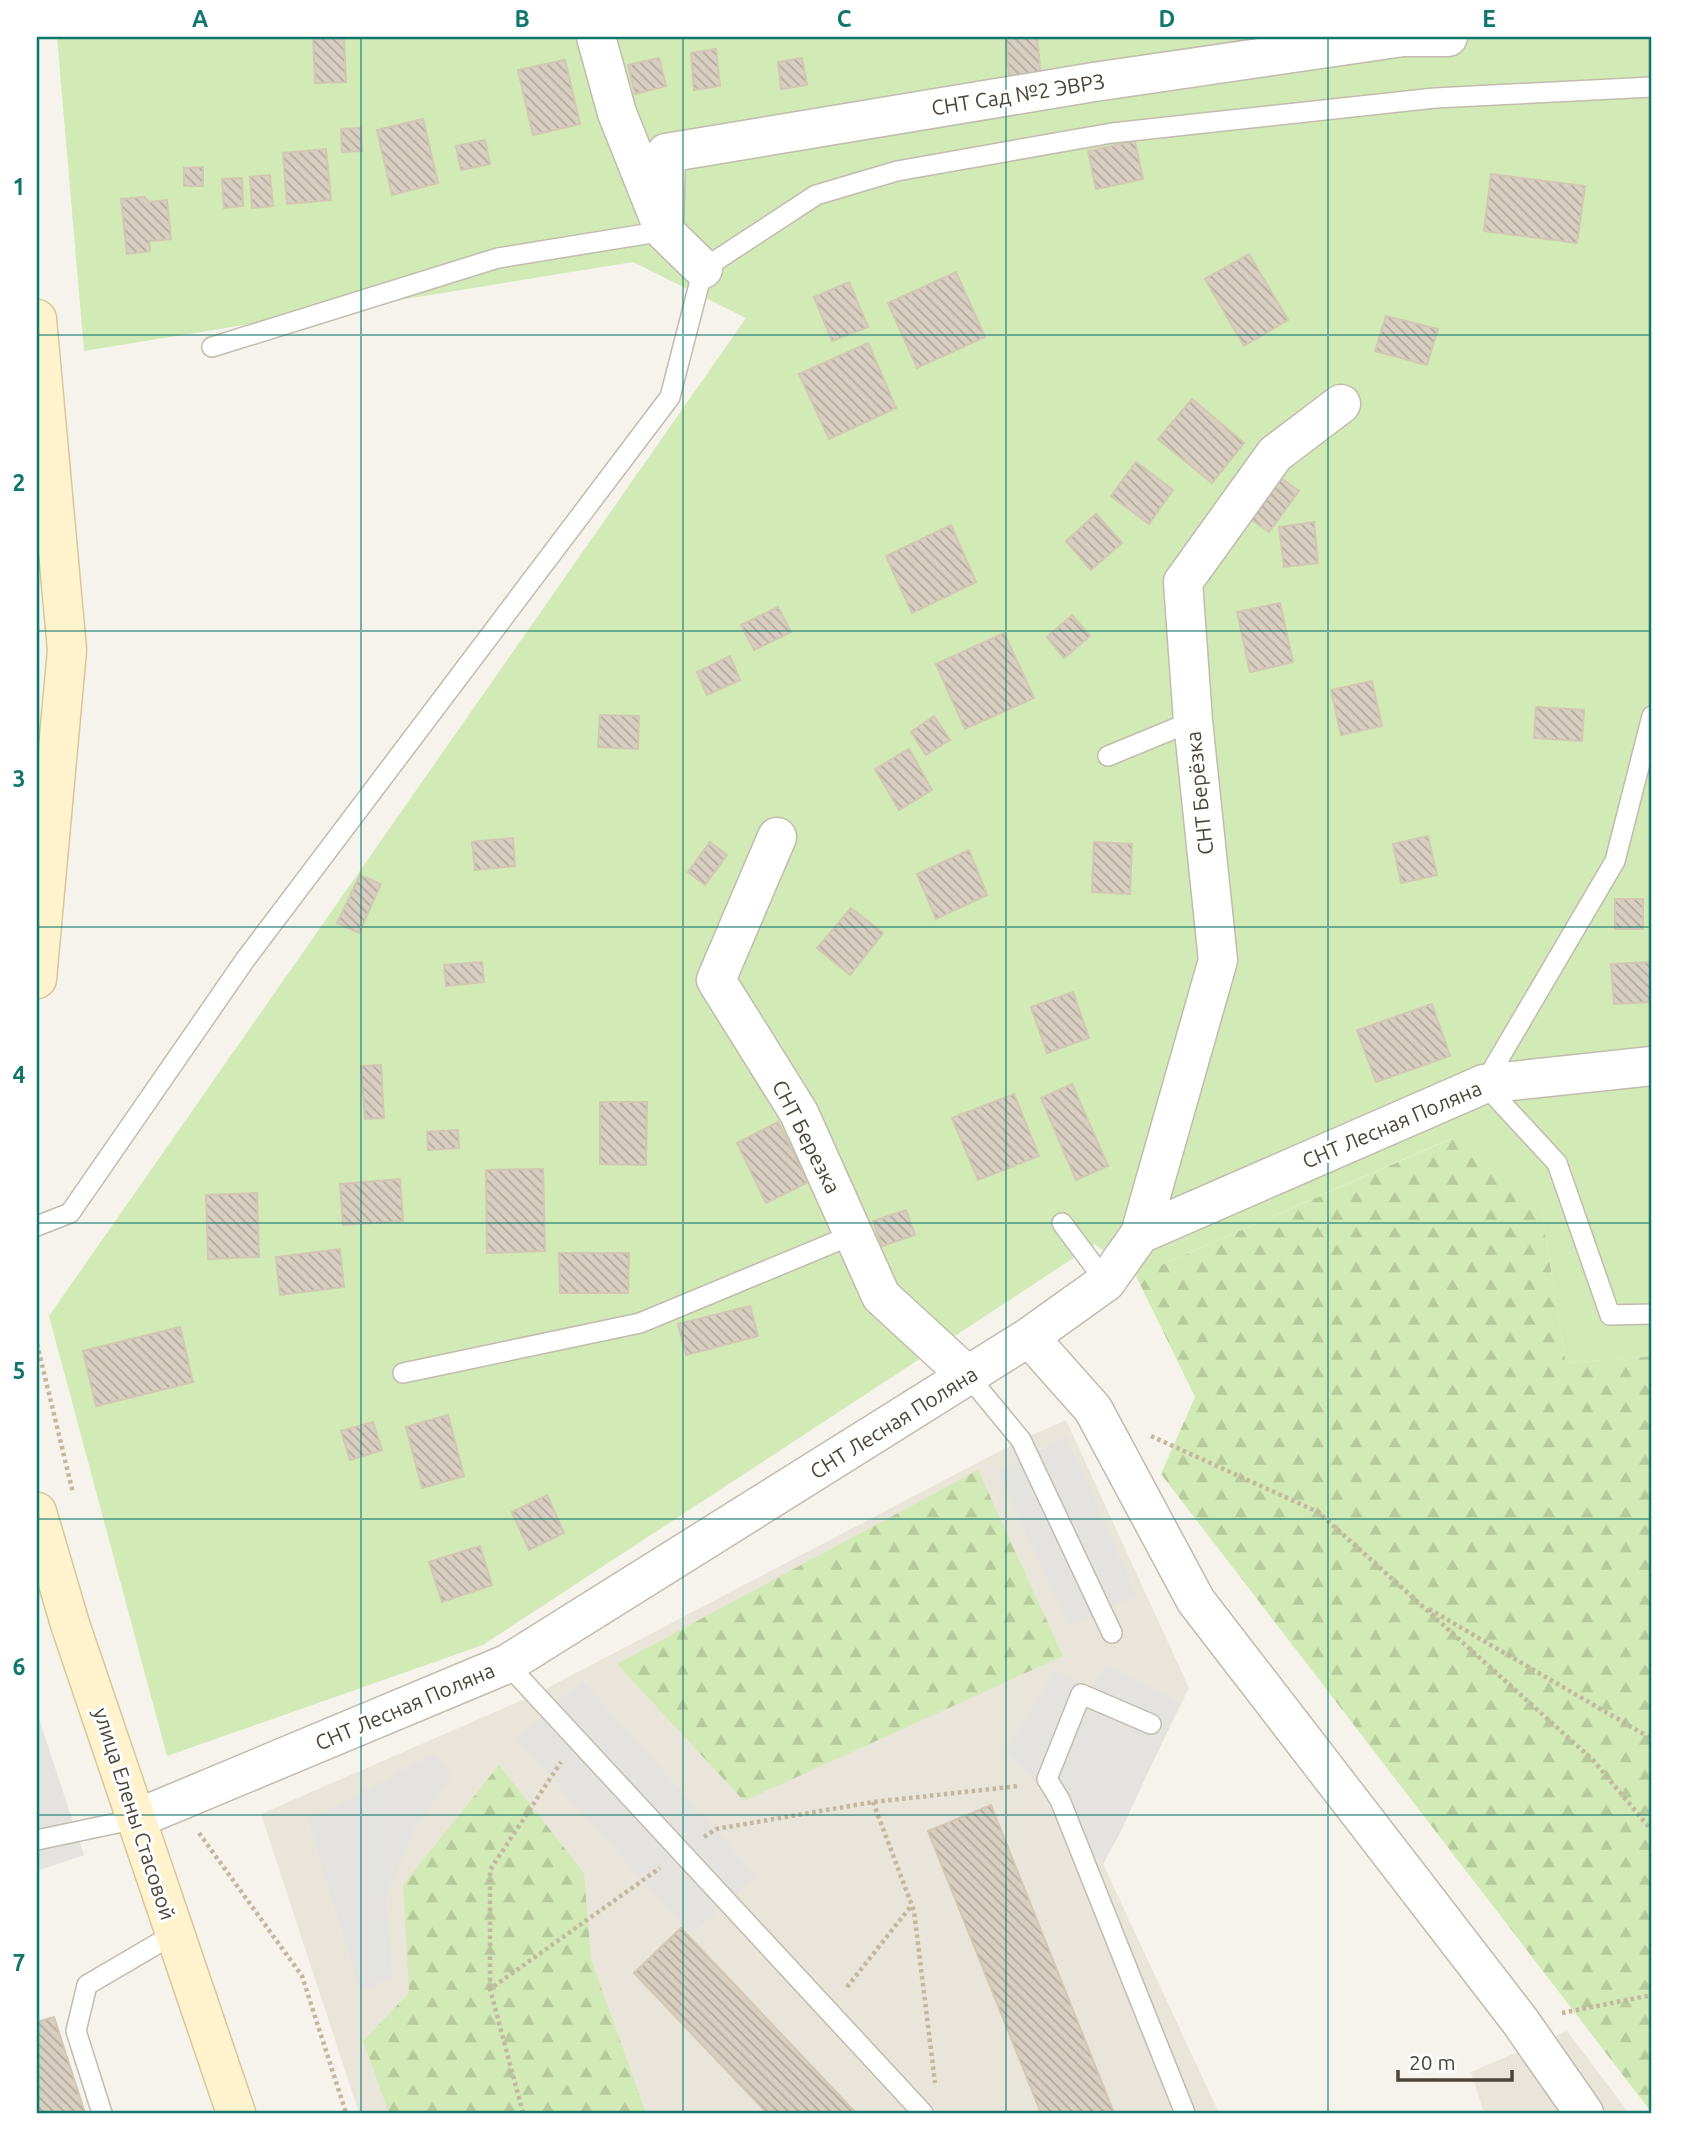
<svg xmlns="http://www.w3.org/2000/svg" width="1689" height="2150" viewBox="0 0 1689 2150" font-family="Ubuntu,sans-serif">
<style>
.residential{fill:#eae5da}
.forest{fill:url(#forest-firs)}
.garden{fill:#d2eab5}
.parking{fill:#e5e3e0}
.building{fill:url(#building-back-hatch);stroke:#d3c7b4;stroke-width:2}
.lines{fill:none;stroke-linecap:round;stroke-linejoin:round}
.lane-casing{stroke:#c2bbae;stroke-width:22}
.street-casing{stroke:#c2bbae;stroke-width:41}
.secondary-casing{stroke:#d6c79b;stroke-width:41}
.path{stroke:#c4b79f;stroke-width:4.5;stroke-dasharray:3.5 3.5;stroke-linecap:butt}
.lane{stroke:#fff;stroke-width:19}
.street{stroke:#fff;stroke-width:38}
.secondary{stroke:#fff3cd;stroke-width:38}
.grid{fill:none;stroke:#0f766e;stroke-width:2;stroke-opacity:0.55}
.labels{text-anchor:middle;stroke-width:6;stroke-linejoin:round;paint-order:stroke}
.street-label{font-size:21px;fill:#4b4439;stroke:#fff}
.neatline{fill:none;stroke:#0f766e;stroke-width:2.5}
.grid-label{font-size:23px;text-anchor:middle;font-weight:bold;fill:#0f766e}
</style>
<defs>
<pattern id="forest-firs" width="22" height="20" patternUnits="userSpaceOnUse" patternTransform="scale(1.75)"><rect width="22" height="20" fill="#d2eab5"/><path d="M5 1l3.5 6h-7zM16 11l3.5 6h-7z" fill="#b6ca9c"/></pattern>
<pattern id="building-back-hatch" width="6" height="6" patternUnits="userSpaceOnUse" patternTransform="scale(1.75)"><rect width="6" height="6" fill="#d8cfc1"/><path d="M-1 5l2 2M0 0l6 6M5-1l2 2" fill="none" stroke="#b1aa9e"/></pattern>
</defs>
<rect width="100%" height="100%" fill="#f6f3ec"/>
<path class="residential" d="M1066 1420 1189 1688 1103 1864 1219 2113H359L261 1814 534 1695 1021 1440Z
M1567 2031 1629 2113H1484L1471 2072Z"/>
<path class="forest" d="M1453 1138 1541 1207 1566 1363 1652 1356V2113L1161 1474 1195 1397 1136 1276Z
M978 1470 1063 1656 744 1801 617 1664Z
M499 1765 584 1873 591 1959 646 2113H389L363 2041 409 1993 403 1885Z"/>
<path class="garden" d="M57 37H1652V1356L1566 1363 1541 1207 1452 1138 1136 1276 1095 1244 483 1645 167 1756 49 1316 746 318 633 262 84 351Z"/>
<path class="parking" d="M1066 1436 1137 1596 1069 1626 998 1472Z
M1106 1665 1180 1703 1120 1833 1103 1864 1042 1786 1005 1753 1055 1670 1090 1687Z
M582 1680 757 1876 691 1935 516 1739Z
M37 1713 84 1855 37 1871Z
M434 1754 452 1776 414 1830 386 1896 392 1978 360 1991 308 1820Z"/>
<path class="building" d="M313 37H344L346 82 315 83Z
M1006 37H1037L1041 76 1009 78Z
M716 49 720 86 694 90 691 53Z
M659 58 666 86 635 94 628 65Z
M802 58 807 85 781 89 778 62Z
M565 60 580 124 533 135 518 70Z
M423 119 438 183 392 195 377 130Z
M361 128 362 151 342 152 341 129Z
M485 140 490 164 461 170 456 146Z
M1135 141 1143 179 1096 189 1088 151Z
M326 149 331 200 287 204 283 153Z
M203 167V186H184V168Z
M1491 174 1585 186 1577 243 1484 231Z
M270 175 273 206 252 208 250 177Z
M242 178 243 206 224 208 222 179Z
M144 197 149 202 167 200 171 239 149 241 150 251 127 254 121 199Z
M1249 254 1288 320 1244 346 1205 279Z
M956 272 985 337 917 368 888 303Z
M849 282 868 327 832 341 814 297Z
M1386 316 1438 329 1427 365 1375 351Z
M868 343 896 408 829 439 799 374Z
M1192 399 1244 443 1212 483 1158 439Z
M1136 462 1173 490 1149 524 1111 496Z
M1274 473 1299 491 1269 532 1244 514Z
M1096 514 1122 543 1091 570 1066 541Z
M1314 522 1318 563 1284 567 1279 527Z
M951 525 976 582 912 613 886 556Z
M1280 603 1293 662 1250 672 1237 612Z
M778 607 791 632 754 650 741 625Z
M1072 615 1090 636 1064 658 1047 637Z
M1004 633 1034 698 965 729 936 664Z
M730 656 740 680 707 695 697 672Z
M1372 681 1382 726 1341 735 1331 690Z
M1536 707 1584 710 1582 741 1534 738Z
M600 715 639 716 638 749 598 747Z
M934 716 950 740 926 755 911 732Z
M909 749 932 790 899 810 875 769Z
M1428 836 1437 875 1401 883 1393 844Z
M513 838 515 866 475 870 472 842Z
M710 842 727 855 705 885 688 872Z
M1094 842 1132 844 1130 894 1092 892Z
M969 850 987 895 936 919 917 874Z
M360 875 381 884 359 933 337 923Z
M1615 899H1643V929H1615Z
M851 908 883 933 850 975 817 948Z
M482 962 484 982 446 986 444 965Z
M1652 962V1002L1614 1004 1611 964Z
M1073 992 1089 1038 1047 1053 1031 1007Z
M1432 1004 1450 1056 1376 1082 1357 1030Z
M381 1065 384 1118 365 1119 361 1066Z
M1072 1084 1108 1166 1076 1180 1041 1098Z
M1014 1094 1039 1156 978 1180 952 1118Z
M600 1102H647L646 1165 600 1164Z
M778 1122 808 1182 766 1203 737 1143Z
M458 1130 459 1148 428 1150 427 1132Z
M543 1169 545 1251 487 1253 486 1170Z
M400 1179 403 1221 343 1225 340 1184Z
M257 1193 259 1257 208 1259 206 1195Z
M906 1210 915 1235 882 1246 873 1221Z
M340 1249 344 1287 280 1295 276 1257Z
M559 1253H629L628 1293H560Z
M750 1306 758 1336 686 1355 678 1324Z
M180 1327 193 1382 96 1406 83 1351Z
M448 1415 464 1476 422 1488 406 1427Z
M373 1422 382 1450 350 1460 341 1431Z
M547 1495 564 1533 529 1550 512 1512Z
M480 1546 492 1585 442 1602 429 1562Z
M991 1805 1114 2113H1041L928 1831Z
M681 1928 856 2113H767L634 1973Z
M54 2017 85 2113H37V2022Z"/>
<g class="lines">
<defs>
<path id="lane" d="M212 347 498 258 664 231
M1652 716 1615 861 1484 1084 1557 1163 1610 1315 1652 1314
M1108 756 1193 721
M1062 1223 1106 1282
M37 1226 70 1213 245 960 670 397 703 269 816 195 897 171 1112 133 1435 98 1652 87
M403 1373 640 1323 852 1235
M969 1377 1021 1440 1112 1633
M507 1664 923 2113
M1151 1724 1081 1694 1047 1779 1060 1800 1185 2113
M37 1840 136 1819
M102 2113 76 2031 87 1985 174 1934"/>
<path id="street" d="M596 37 617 113 664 231 703 269
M664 231 666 153 1094 82 1403 37H1448
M777 837 716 980 799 1113 881 1296 969 1377
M1140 1234 1218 960 1193 721 1183 582 1275 454 1341 404
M1029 1337 1093 1409 1196 1601 1520 2021 1584 2113
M136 1819 507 1664 1029 1337 1106 1282 1140 1234 1484 1084 1652 1066"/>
<path id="secondary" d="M37 319 67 650 37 979
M37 1512 70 1624 236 2113"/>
</defs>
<use href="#lane" class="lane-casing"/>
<use href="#street" class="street-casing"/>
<use href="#secondary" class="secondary-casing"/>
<path class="path" d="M37 1344 73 1493
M1151 1436 1318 1512 1593 1760 1652 1831
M1429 1609 1652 1739
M873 1802 914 1911 935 2083
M199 1833 302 1976 346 2113
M704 1837 716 1829 873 1802 1019 1786
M847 1987 911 1906
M490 1988V1870L561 1762
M1562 2013 1652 1995
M523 2113 490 1989 660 1868"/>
<use href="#lane" class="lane"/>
<use href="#street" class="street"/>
<use href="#secondary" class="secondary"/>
</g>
<path class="grid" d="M361 37V2113M683 37V2113M1006 37V2113M1328 37V2113M37 335H1652M37 631H1652M37 927H1652M37 1223H1652M37 1519H1652M37 1815H1652"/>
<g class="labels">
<g class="street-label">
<text transform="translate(1018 95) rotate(-9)" y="7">СНТ Сад №2 ЭВРЗ</text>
<text transform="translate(1200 793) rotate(-96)" y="7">СНТ Берёзка</text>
<text transform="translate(1392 1125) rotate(-23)" y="7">СНТ Лесная Поляна</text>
<text transform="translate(806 1137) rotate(63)" y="7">СНТ Березка</text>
<text transform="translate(894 1423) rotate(-32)" y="7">СНТ Лесная Поляна</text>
<text transform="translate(405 1707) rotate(-23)" y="7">СНТ Лесная Поляна</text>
<text transform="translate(134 1814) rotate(72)" y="7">улица Елены Стасовой</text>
</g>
</g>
<rect width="1689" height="2150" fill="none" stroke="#ffffff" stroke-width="77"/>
<path d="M1398 2070v10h114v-10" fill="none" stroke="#4b4439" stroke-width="3.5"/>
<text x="1409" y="2070" font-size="21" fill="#4b4439" stroke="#ffffff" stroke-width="5" paint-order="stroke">20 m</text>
<rect x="38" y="38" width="1612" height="2074" class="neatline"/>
<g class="grid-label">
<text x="200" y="27">A</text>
<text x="522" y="27">B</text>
<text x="844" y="27">C</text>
<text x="1167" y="27">D</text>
<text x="1489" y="27">E</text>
<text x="19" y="195">1</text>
<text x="19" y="491">2</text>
<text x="19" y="787">3</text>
<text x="19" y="1083">4</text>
<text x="19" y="1379">5</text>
<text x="19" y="1675">6</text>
<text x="19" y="1971">7</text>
</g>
</svg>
